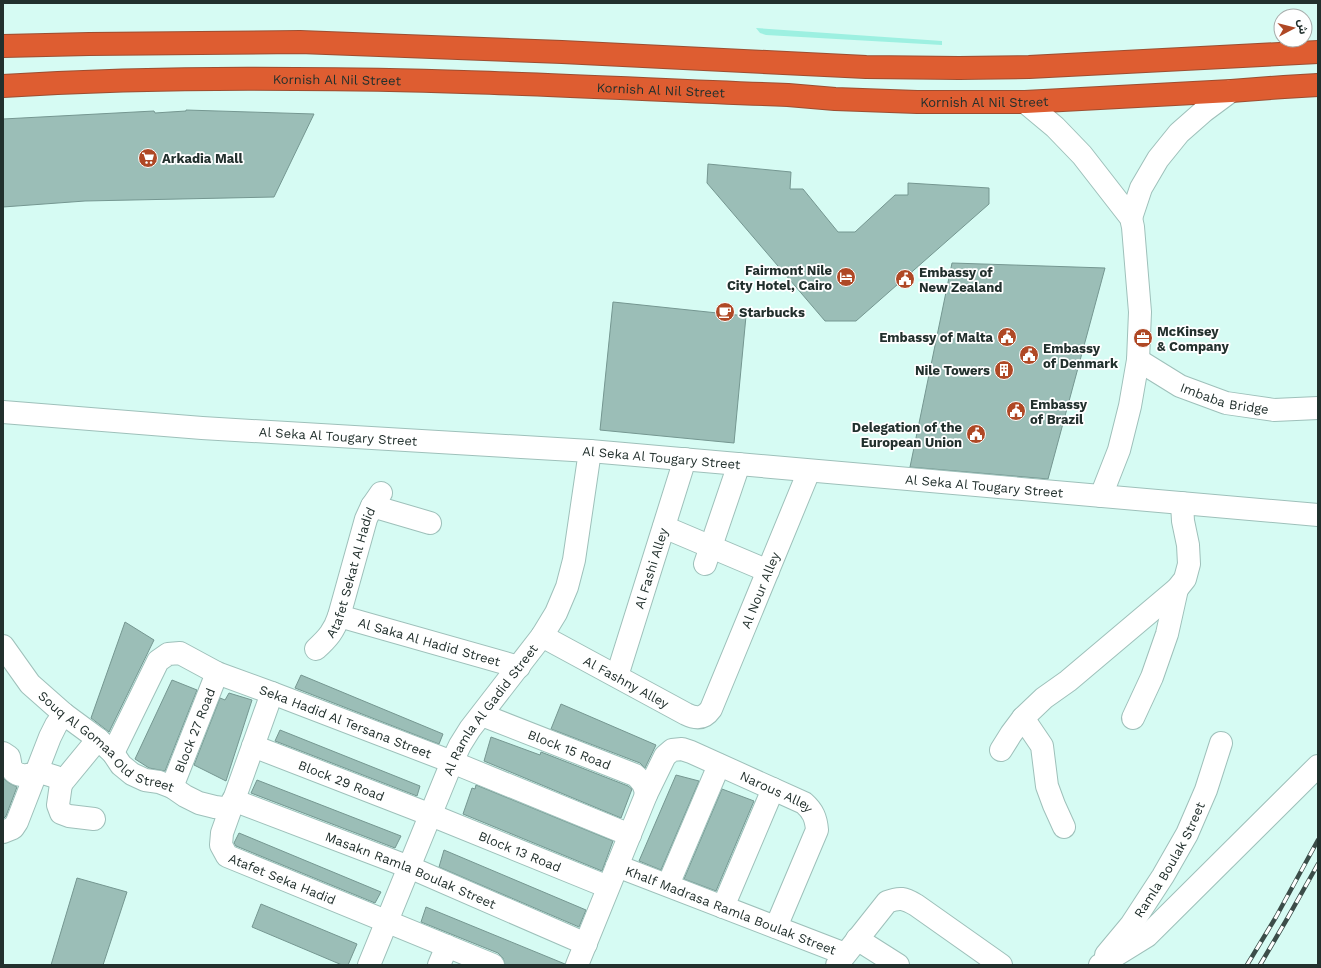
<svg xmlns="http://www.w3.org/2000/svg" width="1321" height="968" font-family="'Work Sans','Noto Sans Arabic',sans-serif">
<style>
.green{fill:#9df0e1}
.building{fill:#9bbeb7;stroke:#759791}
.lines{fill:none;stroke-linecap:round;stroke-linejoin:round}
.minor-casing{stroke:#9ec0ba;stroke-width:24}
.highway-casing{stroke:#9c4d30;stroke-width:24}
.minor{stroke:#fff;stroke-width:22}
.highway{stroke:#de5d31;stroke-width:22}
.rail-casing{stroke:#3c4d49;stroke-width:4.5}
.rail{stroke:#fff;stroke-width:3;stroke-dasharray:9;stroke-linecap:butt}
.labels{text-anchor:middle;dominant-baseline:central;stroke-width:3.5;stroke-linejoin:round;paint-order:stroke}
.street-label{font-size:13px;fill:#22302d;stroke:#fff}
.poi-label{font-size:13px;font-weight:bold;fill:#22302d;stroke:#fff;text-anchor:start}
</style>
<rect width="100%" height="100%" fill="#d6fbf3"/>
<!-- green -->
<path class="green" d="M 756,28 L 942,41 L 942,45 L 766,35 L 760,33 Z"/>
<!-- building -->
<g class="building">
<path d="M 186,110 L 314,114 L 274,197 L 85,201 L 3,207 L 3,119 L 154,111 L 155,113 L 170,112 L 186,111 Z"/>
<path d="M 708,164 L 791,172 L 790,189 L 803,189 L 838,232 L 855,232 L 895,195 L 908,195 L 908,183 L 989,188 L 989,204 L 856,321 L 825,321 L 707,183 Z"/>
<path d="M 952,263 L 1105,268 L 1048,479 L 910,467 Z"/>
<path d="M 613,302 L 746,316 L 734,443 L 600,430 Z"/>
<path d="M 125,622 L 154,640 L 109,732 L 91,718 Z"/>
<path d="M 301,675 L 443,734 L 439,744 L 295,688 Z"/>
<path d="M 172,680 L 197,690 L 165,771 L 149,768 L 135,759 Z"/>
<path d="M 229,693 L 252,700 L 226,781 L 194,765 L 220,698 L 225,700 Z"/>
<path d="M 561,704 L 656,745 L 645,768 L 640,763 L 551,729 Z"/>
<path d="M 280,730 L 420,786 L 417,796 L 275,741 Z"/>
<path d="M 491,737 L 540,755 L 541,752 L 628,786 L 632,789 L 621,818 L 484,761 Z"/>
<path d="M 676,775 L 699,781 L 661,870 L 639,861 Z"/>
<path d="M 3,778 L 9,783 L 17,787 L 6,816 L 3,819 Z"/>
<path d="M 257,780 L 401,836 L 395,848 L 251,793 Z"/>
<path d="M 476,785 L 613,841 L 602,871 L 463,814 L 472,788 L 475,789 Z"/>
<path d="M 722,789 L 754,801 L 716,891 L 684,879 Z"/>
<path d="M 239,833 L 381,892 L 375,903 L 236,846 L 234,843 Z"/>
<path d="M 444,850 L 586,910 L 579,927 L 439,867 Z"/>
<path d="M 77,878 L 127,892 L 103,965 L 51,965 Z"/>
<path d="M 261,904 L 357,944 L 348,965 L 342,965 L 252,927 Z"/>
<path d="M 426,907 L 565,964 L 565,965 L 505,965 L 503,958 L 498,953 L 421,922 Z"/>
</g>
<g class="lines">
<!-- minor casing -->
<g class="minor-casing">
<g id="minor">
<path d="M 1025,102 L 1055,127 L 1082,155 L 1131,218 L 1133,227 L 1140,312 L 1138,360 L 1130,406 L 1119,450 L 1101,496"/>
<path d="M 1131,218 L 1141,188 L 1158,159 L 1179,133 L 1204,111 L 1231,91"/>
<path id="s1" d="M 1138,360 L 1180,386 L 1226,403 L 1274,410 L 1318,408"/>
<path id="s2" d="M 3,412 L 202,428 L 590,451 L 1318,515"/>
<path d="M 372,506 L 430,523"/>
<path d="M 664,527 L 768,571"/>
<path d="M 705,564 L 739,464"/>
<path id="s3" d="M 339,616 L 519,667"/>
<path id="s4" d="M 542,636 L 686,714 C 696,719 704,719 711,709 L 809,471"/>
<path id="s5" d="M 3,646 L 30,684 L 64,714 L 98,739 L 113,753 L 121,765 L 132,774 L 145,780 L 159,782 L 172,787 L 185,796 L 199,803 L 215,807 L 230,809"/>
<path id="s6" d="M 316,649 C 328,638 334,631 339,616 L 366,519 L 372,506 L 381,493"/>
<path id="s7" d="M 617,676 L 685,459"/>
<path id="s8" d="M 272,693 L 222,833 L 221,845 L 227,856 L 493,965"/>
<path id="s9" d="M 482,715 L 635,775 C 642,781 645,785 646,795"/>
<path d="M 1023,718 L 1042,746 L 1047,786 L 1054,805 L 1064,827"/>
<path d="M 1133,718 L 1152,677 L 1167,634 L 1177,589"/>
<path id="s10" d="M 253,746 L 431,815 L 608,887"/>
<path d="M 1001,750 L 1011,734 L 1023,718 L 1044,698 L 1068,681 L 1177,589 L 1185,579 L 1189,564 L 1188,545 L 1183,521 L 1182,503"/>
<path d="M 3,753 L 9,757 C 10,760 10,764 11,767 C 16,779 31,775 40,772 L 56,777 L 61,784 L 58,805 L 61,813 L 69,816 L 94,819"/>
<path id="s11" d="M 113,753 L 158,661 L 168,654 L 180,653 L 217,673 L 272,693 L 452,762 L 630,835"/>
<path d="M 61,784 L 98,739"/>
<path id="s12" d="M 172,787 L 217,673"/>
<path id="s13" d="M 233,800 L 409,867 L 586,944"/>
<path d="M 3,832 L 13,828 L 17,822 L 50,737 L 56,725 L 64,714"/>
<path id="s14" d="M 617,866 L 845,954"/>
<path d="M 668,885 L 719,765"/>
<path d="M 723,907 L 773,789"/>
<path d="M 857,939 L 898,965"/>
<path id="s15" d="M 1106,955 L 1131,925 L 1163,876 L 1187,834 L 1206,790 L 1221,743"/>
<path id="s16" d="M 369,965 L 452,762 L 460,745 L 470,729 L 542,636 L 556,613 L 567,587 L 574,560 L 590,451"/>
<path d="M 439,965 L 447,946"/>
<path id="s17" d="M 577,965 L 646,795 L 665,756 L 672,750 L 682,749 L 691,752 L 804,803 C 813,811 816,818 817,830 L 776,927"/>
<path d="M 837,965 L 887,902 C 900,897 904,898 916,905 L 1001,965"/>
<path d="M 1100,965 L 1147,936 L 1318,766"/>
</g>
</g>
<!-- highway casing -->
<g class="highway-casing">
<g id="highway">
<path d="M 3,46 L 89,44 L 300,42 L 562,52 L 866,67 L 959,68 L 1029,67 L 1318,52"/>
<path id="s18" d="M 3,86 C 100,80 198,78 295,79 C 459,79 624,89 788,95 L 835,99 L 917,102 L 1025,102 L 1231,91 L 1284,87 L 1318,85"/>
</g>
</g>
<!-- minor -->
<use href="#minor" class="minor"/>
<!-- highway -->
<use href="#highway" class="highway"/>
<!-- rail casing -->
<g class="rail-casing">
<g id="rail">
<path d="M 1247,965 L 1276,917 L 1318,840"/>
<path d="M 1260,965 L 1287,919 L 1318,864"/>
</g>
</g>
<!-- rail -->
<use href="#rail" class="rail"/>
</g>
<!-- icons -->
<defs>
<g id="supermarket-disc" transform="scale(1)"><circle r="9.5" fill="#af4825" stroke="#fff"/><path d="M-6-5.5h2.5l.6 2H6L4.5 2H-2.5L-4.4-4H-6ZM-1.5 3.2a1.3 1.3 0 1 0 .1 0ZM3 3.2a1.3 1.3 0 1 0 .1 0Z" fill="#fff"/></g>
<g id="hotel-disc" transform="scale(1)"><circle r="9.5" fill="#af4825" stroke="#fff"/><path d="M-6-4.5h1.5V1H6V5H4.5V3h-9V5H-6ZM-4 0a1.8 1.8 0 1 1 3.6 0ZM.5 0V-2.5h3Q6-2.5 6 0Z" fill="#fff"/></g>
<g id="civic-disc" transform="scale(1)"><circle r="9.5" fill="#af4825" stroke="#fff"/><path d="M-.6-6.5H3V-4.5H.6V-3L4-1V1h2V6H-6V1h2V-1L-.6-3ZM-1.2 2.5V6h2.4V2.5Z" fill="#fff"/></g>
<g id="cafe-disc" transform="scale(1)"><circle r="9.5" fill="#af4825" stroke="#fff"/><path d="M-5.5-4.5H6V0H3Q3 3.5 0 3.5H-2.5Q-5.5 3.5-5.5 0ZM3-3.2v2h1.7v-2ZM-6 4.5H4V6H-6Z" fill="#fff"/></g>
<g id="office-disc" transform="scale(1)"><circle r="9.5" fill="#af4825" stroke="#fff"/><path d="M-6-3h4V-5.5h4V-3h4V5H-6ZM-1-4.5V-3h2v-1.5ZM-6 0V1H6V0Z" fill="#fff"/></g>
<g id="building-disc" transform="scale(1)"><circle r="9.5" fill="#af4825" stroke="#fff"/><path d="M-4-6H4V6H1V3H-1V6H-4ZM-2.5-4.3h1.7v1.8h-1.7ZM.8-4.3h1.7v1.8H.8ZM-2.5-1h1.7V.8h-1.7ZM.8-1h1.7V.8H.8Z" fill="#fff"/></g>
</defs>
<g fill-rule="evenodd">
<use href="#supermarket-disc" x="148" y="158"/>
<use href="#hotel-disc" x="846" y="277"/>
<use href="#civic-disc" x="905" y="279"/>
<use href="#cafe-disc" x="725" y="312"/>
<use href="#civic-disc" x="1007" y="337"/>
<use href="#office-disc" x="1143" y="338"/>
<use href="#civic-disc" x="1029" y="355"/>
<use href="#building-disc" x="1004" y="370"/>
<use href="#civic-disc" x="1016" y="411"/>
<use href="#civic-disc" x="976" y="434"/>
</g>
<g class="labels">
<!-- street labels -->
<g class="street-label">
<text stroke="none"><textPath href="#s18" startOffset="334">Kornish Al Nil Street</textPath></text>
<text stroke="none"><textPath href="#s18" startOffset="658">Kornish Al Nil Street</textPath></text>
<text stroke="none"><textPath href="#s18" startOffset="982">Kornish Al Nil Street</textPath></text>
<text stroke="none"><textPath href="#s1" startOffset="96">Imbaba Bridge</textPath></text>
<text stroke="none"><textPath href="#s2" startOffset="336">Al Seka Al Tougary Street</textPath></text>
<text stroke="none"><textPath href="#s2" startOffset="660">Al Seka Al Tougary Street</textPath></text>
<text stroke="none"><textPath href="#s2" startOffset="984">Al Seka Al Tougary Street</textPath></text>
<text stroke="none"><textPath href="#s7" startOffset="113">Al Fashi Alley</textPath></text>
<text stroke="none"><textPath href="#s6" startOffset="86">Atafet Sekat Al Hadid</textPath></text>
<text stroke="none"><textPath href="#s4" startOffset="321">Al Nour Alley</textPath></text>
<text stroke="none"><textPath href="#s3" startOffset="94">Al Saka Al Hadid Street</textPath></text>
<text stroke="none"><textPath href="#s4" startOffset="96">Al Fashny Alley</textPath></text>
<text stroke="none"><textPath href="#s16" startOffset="284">Al Ramla Al Gadid Street</textPath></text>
<text stroke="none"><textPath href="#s11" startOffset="306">Seka Hadid Al Tersana Street</textPath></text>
<text stroke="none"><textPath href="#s12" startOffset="61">Block 27 Road</textPath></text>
<text stroke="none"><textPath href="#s5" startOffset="144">Souq Al Gomaa Old Street</textPath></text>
<text stroke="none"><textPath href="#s9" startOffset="94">Block 15 Road</textPath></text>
<text stroke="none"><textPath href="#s10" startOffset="95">Block 29 Road</textPath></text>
<text stroke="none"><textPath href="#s17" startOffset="350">Narous Alley</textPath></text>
<text stroke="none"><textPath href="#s10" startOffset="287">Block 13 Road</textPath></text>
<text stroke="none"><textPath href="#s15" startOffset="115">Ramla Boulak Street</textPath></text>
<text stroke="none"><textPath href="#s13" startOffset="191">Masakn Ramla Boulak Street</textPath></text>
<text stroke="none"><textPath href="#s8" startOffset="233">Atafet Seka Hadid</textPath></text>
<text stroke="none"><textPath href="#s14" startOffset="122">Khalf Madrasa Ramla Boulak Street</textPath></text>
</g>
<!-- poi labels -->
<g class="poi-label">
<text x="162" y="158">Arkadia Mall</text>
<text x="832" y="270" text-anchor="end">Fairmont Nile<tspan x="832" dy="15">City Hotel, Cairo</tspan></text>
<text x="919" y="272">Embassy of<tspan x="919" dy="15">New Zealand</tspan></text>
<text x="739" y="312">Starbucks</text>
<text x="1157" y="331">McKinsey<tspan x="1157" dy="15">&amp; Company</tspan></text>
<text x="993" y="337" text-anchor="end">Embassy of Malta</text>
<text x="1043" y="348">Embassy<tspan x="1043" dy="15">of Denmark</tspan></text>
<text x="990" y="370" text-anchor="end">Nile Towers</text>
<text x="1030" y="404">Embassy<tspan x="1030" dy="15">of Brazil</tspan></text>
<text x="962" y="427" text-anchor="end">Delegation of the<tspan x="962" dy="15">European Union</tspan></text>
</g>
</g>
<!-- border -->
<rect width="1321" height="968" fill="none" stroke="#22302d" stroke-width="8"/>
<!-- north arrow -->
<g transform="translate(1293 28) rotate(83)"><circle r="19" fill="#ffffff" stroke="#a7acab"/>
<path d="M0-3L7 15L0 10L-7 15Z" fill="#af4825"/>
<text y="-6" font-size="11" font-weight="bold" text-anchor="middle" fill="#22302d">ش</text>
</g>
</svg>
